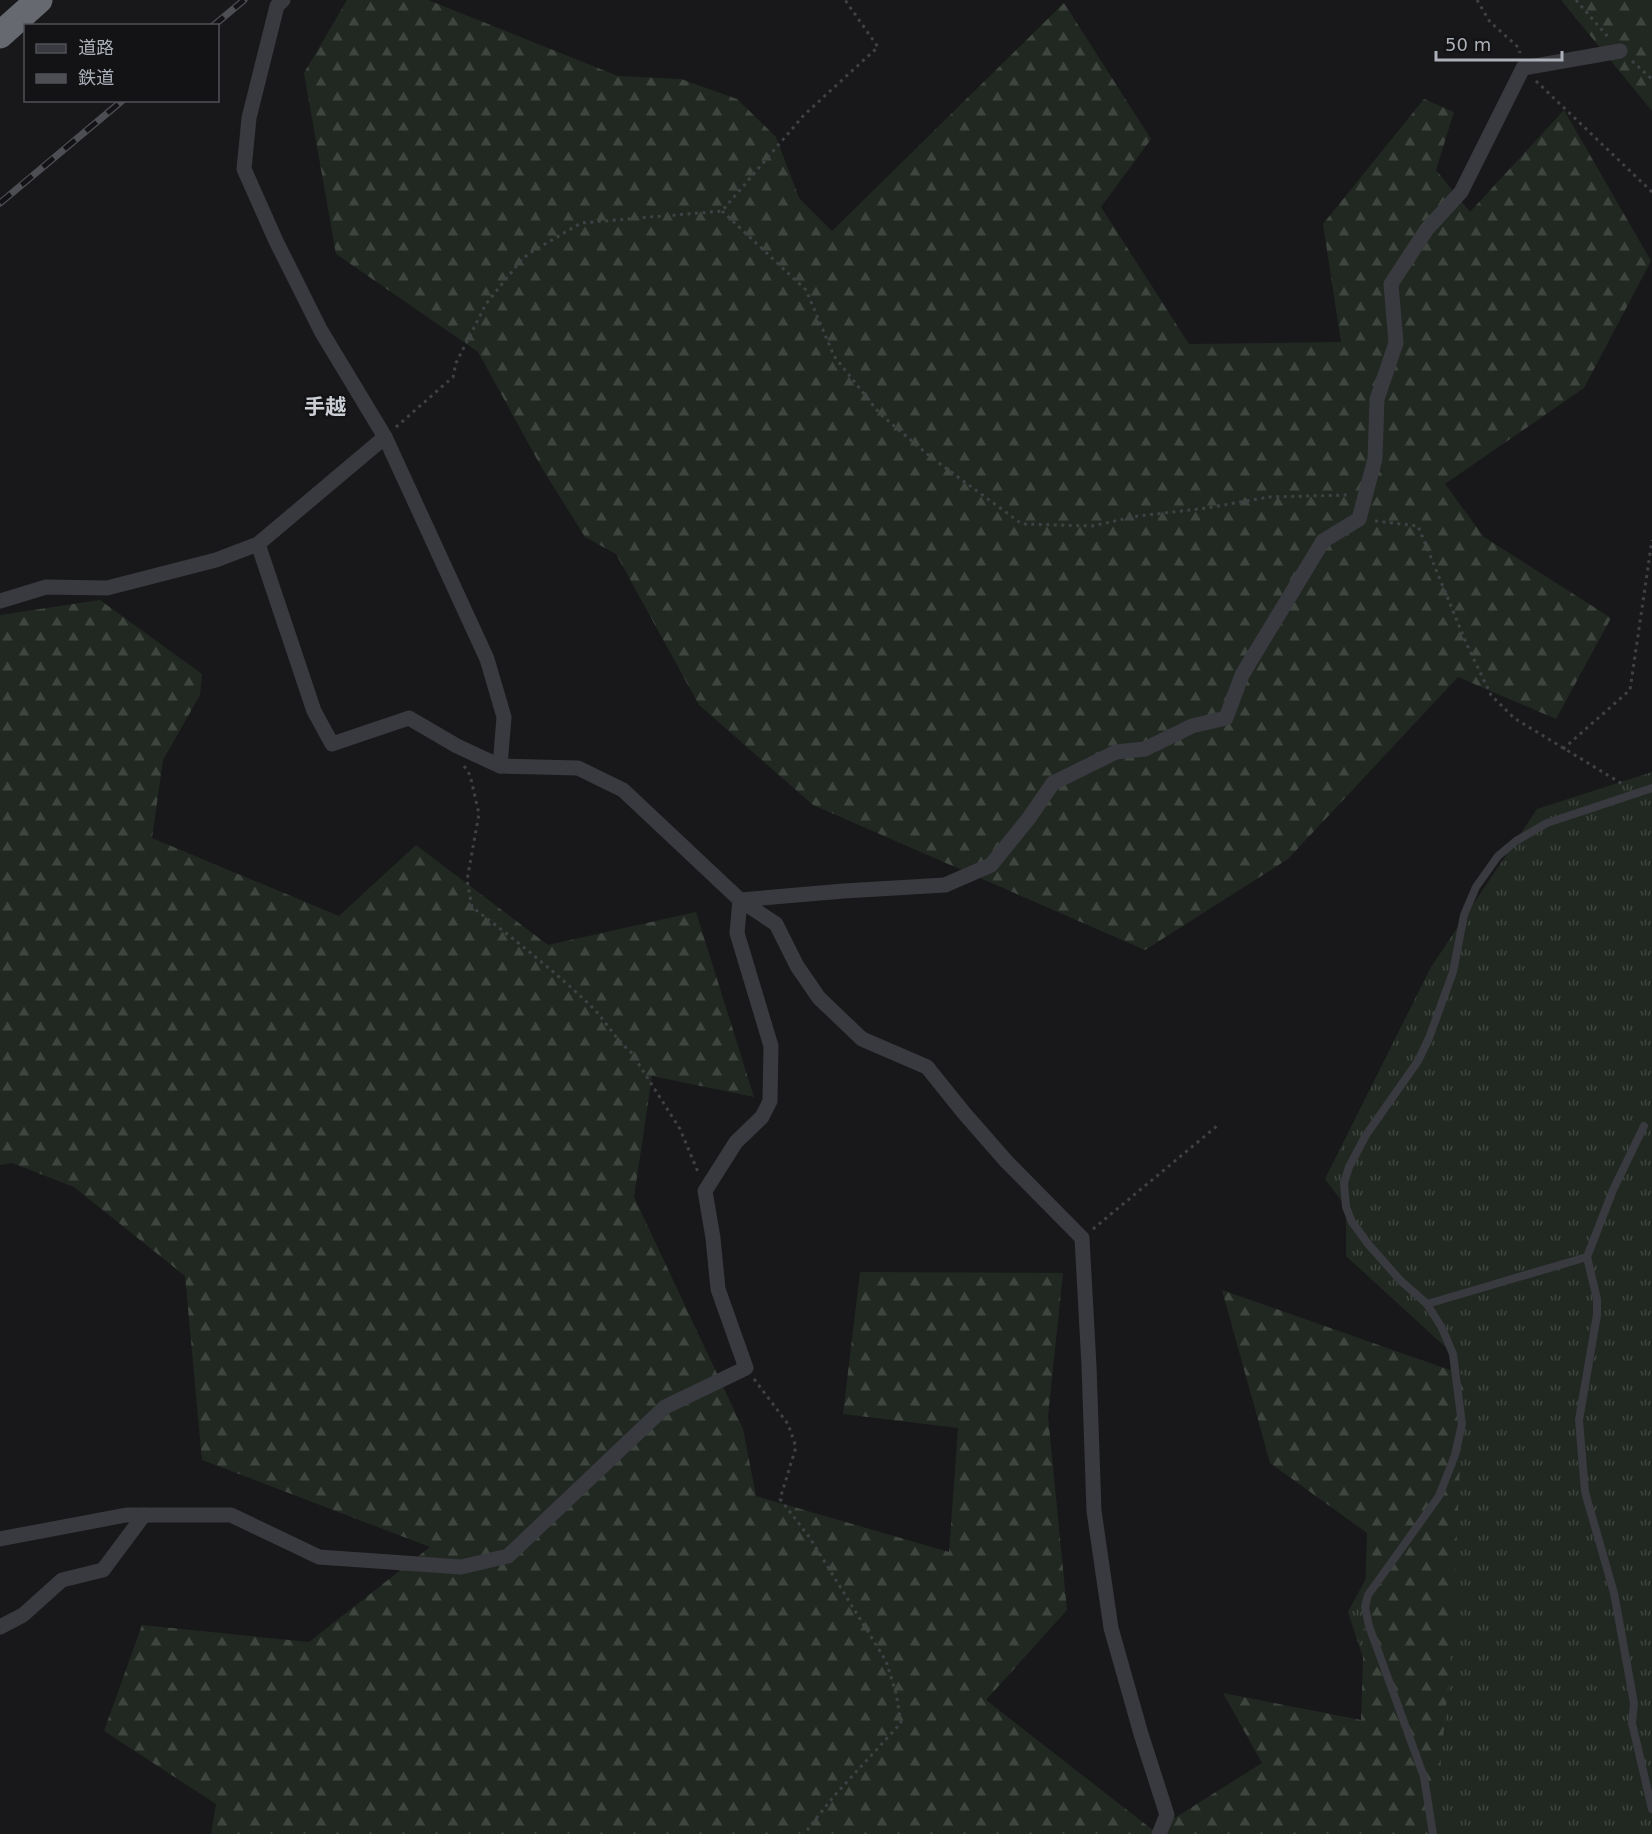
<svg xmlns="http://www.w3.org/2000/svg" width="1652" height="1834" font-family="'DejaVu Sans','Noto Sans JP',sans-serif">
<style>
.grass{fill:url(#grass-tufts)}
.forest{fill:url(#forest-firs)}
.lines{fill:none;stroke-linecap:round;stroke-linejoin:round}
.path{stroke:#3f4145;stroke-width:3;stroke-dasharray:3 4.5;stroke-linecap:butt}
.lane{stroke:#393a3f;stroke-width:8}
.street{stroke:#393a3f;stroke-width:15}
.highway{stroke:#66696f;stroke-width:27}
.rail-casing{stroke:#4c4e53;stroke-width:7}
.rail{stroke:#131315;stroke-width:4.5;stroke-dasharray:14;stroke-linecap:butt}
.labels{text-anchor:middle;dominant-baseline:central;stroke-width:5;stroke-linejoin:round;paint-order:stroke}
.quarter-label{font-size:21px;font-weight:bold;fill:#cccfd5;stroke:#131315}
</style>
<defs>
<pattern id="grass-tufts" width="24" height="20" patternUnits="userSpaceOnUse" patternTransform="scale(1.5)"><rect width="24" height="20" fill="#202821"/><path d="M3 7l-1-3M5 7V3M7 7l1-3M15 17l-1-3M17 17v-4M19 17l1-3" fill="none" stroke="#3e453f"/></pattern>
<pattern id="forest-firs" width="22" height="20" patternUnits="userSpaceOnUse" patternTransform="scale(1.5)"><rect width="22" height="20" fill="#202821"/><path d="M5 1l3.5 6h-7zM16 11l3.5 6h-7z" fill="#3e453f"/></pattern>
</defs>
<rect width="100%" height="100%" fill="#18181a"/>
<!-- grass -->
<path class="grass" d="M 1652,772 L 1652,1834 L 1385,1834 L 1392,1746 L 1348,1612 L 1436,1448 L 1453,1354 L 1346,1256 L 1346,1207 L 1325,1179 L 1431,967 L 1537,809 Z"/>
<!-- forest -->
<g class="forest">
<path d="M 347,0 L 428,0 L 618,76 L 681,79 L 737,99 L 776,137 L 799,198 L 832,231 L 1064,3 L 1151,139 L 1101,207 L 1189,344 L 1341,342 L 1323,224 L 1424,99 L 1454,112 L 1436,170 L 1470,212 L 1564,110 L 1651,261 L 1584,388 L 1445,484 L 1484,537 L 1611,618 L 1556,719 L 1458,677 L 1288,859 L 1145,950 L 813,805 L 699,705 L 616,554 L 585,537 L 543,470 L 478,352 L 336,254 L 304,73 Z"/>
<path d="M 1561,0 L 1652,0 L 1652,111 Z"/>
<path d="M 100,600 L 202,674 L 200,695 L 163,760 L 152,838 L 339,916 L 416,845 L 548,945 L 696,912 L 754,1097 L 652,1076 L 634,1197 L 743,1429 L 756,1496 L 949,1552 L 958,1428 L 843,1414 L 860,1272 L 1063,1273 L 1048,1416 L 1067,1610 L 986,1700 L 1154,1831 L 1262,1763 L 1223,1693 L 1361,1720 L 1367,1533 L 1270,1463 L 1222,1290 L 1464,1375 L 1452,1644 L 1434,1834 L 211,1834 L 216,1804 L 104,1731 L 142,1625 L 309,1642 L 430,1547 L 202,1460 L 185,1276 L 74,1187 L 12,1163 L 0,1165 L 0,615 Z"/>
</g>
<g class="lines">
<!-- path -->
<g class="path">
<path d="M 1477,0 L 1490,22 L 1519,48 L 1520,53"/>
<path d="M 1576,0 L 1608,37"/>
<path d="M 1632,61 L 1652,79"/>
<path d="M 1536,81 L 1652,192"/>
<path d="M 722,211 L 806,290 L 834,356 L 880,414 L 932,458 L 1022,524 L 1092,526 L 1138,516 L 1207,508 L 1269,497 L 1348,495 L 1349,497"/>
<path d="M 396,427 L 453,377 L 456,363 L 486,304 L 522,259 L 533,251 L 581,223 L 722,211 L 804,115 L 878,47 L 845,0"/>
<path d="M 1375,521 L 1418,526 L 1467,645 L 1491,695 L 1514,718 L 1624,785"/>
<path d="M 1563,749 L 1630,690 L 1652,540"/>
<path d="M 464,766 L 470,775 L 479,814 L 467,880 L 472,907 C 514,939 556,972 594,1009 C 607,1023 616,1040 631,1052 L 680,1129 L 698,1172"/>
<path d="M 1093,1229 L 1217,1126"/>
<path d="M 754,1379 L 788,1424 L 796,1447 L 780,1499 L 810,1538 L 886,1661 L 896,1693 L 901,1723 L 834,1796 L 804,1834"/>
</g>
<!-- lane -->
<g class="lane">
<path d="M 1644,1126 L 1613,1190 L 1587,1257 L 1597,1299 L 1597,1315 L 1579,1420 L 1585,1492 L 1614,1593 L 1634,1703 L 1632,1723 L 1652,1809"/>
<path d="M 1427,1304 L 1587,1257"/>
<path d="M 1433,1834 L 1424,1777 L 1369,1626 L 1365,1607 L 1368,1595 L 1439,1496 L 1455,1455 L 1462,1424 L 1453,1354 L 1442,1328 L 1427,1304 L 1400,1280 L 1369,1245 L 1352,1222 L 1346,1207 L 1344,1183 L 1349,1167 L 1366,1135 L 1418,1061 L 1429,1038 L 1453,972 L 1464,915 L 1476,887 L 1498,856 L 1516,841 L 1547,823 L 1652,788"/>
</g>
<!-- street -->
<g class="street">
<path d="M 283,0 L 277,6 L 249,118 L 244,169 L 276,241 L 321,331 L 385,437 L 487,659 L 504,717 L 500,766"/>
<path d="M 258,544 L 314,711 L 332,744 L 409,718 L 457,746 L 500,766 L 578,768 L 623,790 L 740,900 L 776,924 L 797,966 L 819,998 L 862,1039 L 927,1067 L 964,1113 L 1006,1161 L 1082,1238 L 1089,1366 L 1094,1511 L 1111,1628 L 1141,1734 L 1167,1815 L 1159,1834"/>
<path d="M 0,601 L 46,587 L 107,588 L 216,560 L 258,544 L 385,437"/>
<path d="M 740,900 L 844,891 L 945,885 L 991,865 L 1029,818 L 1053,783 L 1116,752 L 1145,749 L 1192,726 L 1226,718 L 1242,675 L 1323,541 L 1359,519 L 1375,459 L 1377,399 L 1396,343 L 1391,284 L 1427,229 L 1461,192 L 1523,68 L 1620,51"/>
<path d="M 0,1539 L 126,1515 L 231,1515 L 319,1557 L 461,1567 L 508,1556 L 665,1407 L 746,1368 L 718,1289 L 713,1238 L 705,1191 L 736,1142 L 762,1117 L 770,1101 L 771,1046 L 737,933 L 740,900"/>
<path d="M 0,1627 L 23,1615 L 62,1580 L 103,1570 L 144,1515"/>
</g>
<!-- highway -->
<path class="highway" d="M 0,35 L 39,0"/>
<!-- rail casing -->
<g class="rail-casing">
<g id="rail">
<path d="M 213,26 L 244,0"/>
<path d="M 0,203 L 123,100"/>
</g>
</g>
<!-- rail -->
<use href="#rail" class="rail"/>
</g>
<g class="labels">
<!-- quarter labels -->
<g class="quarter-label">
<text x="325" y="407">手越</text>
</g>
</g>
<!-- legend -->
<rect x="24" y="24" width="195" height="78" fill="#131315" stroke="#505257" stroke-width="1.5"/>
<rect x="36" y="44" width="30" height="9" fill="#393a3f" stroke="#505257" stroke-width="1.5"/>
<text x="78" y="54" font-size="18" fill="#abb0b9">道路</text>
<rect x="36" y="74" width="30" height="9" fill="#4c4e53" stroke="#505257" stroke-width="1.5"/>
<text x="78" y="84" font-size="18" fill="#abb0b9">鉄道</text>
<!-- scale -->
<path d="M1436 51v9h126v-9" fill="none" stroke="#abb0b9" stroke-width="3"/>
<text x="1445" y="51" font-size="18" fill="#abb0b9" stroke="#131315" stroke-width="4.5" paint-order="stroke">50 m</text>
</svg>
